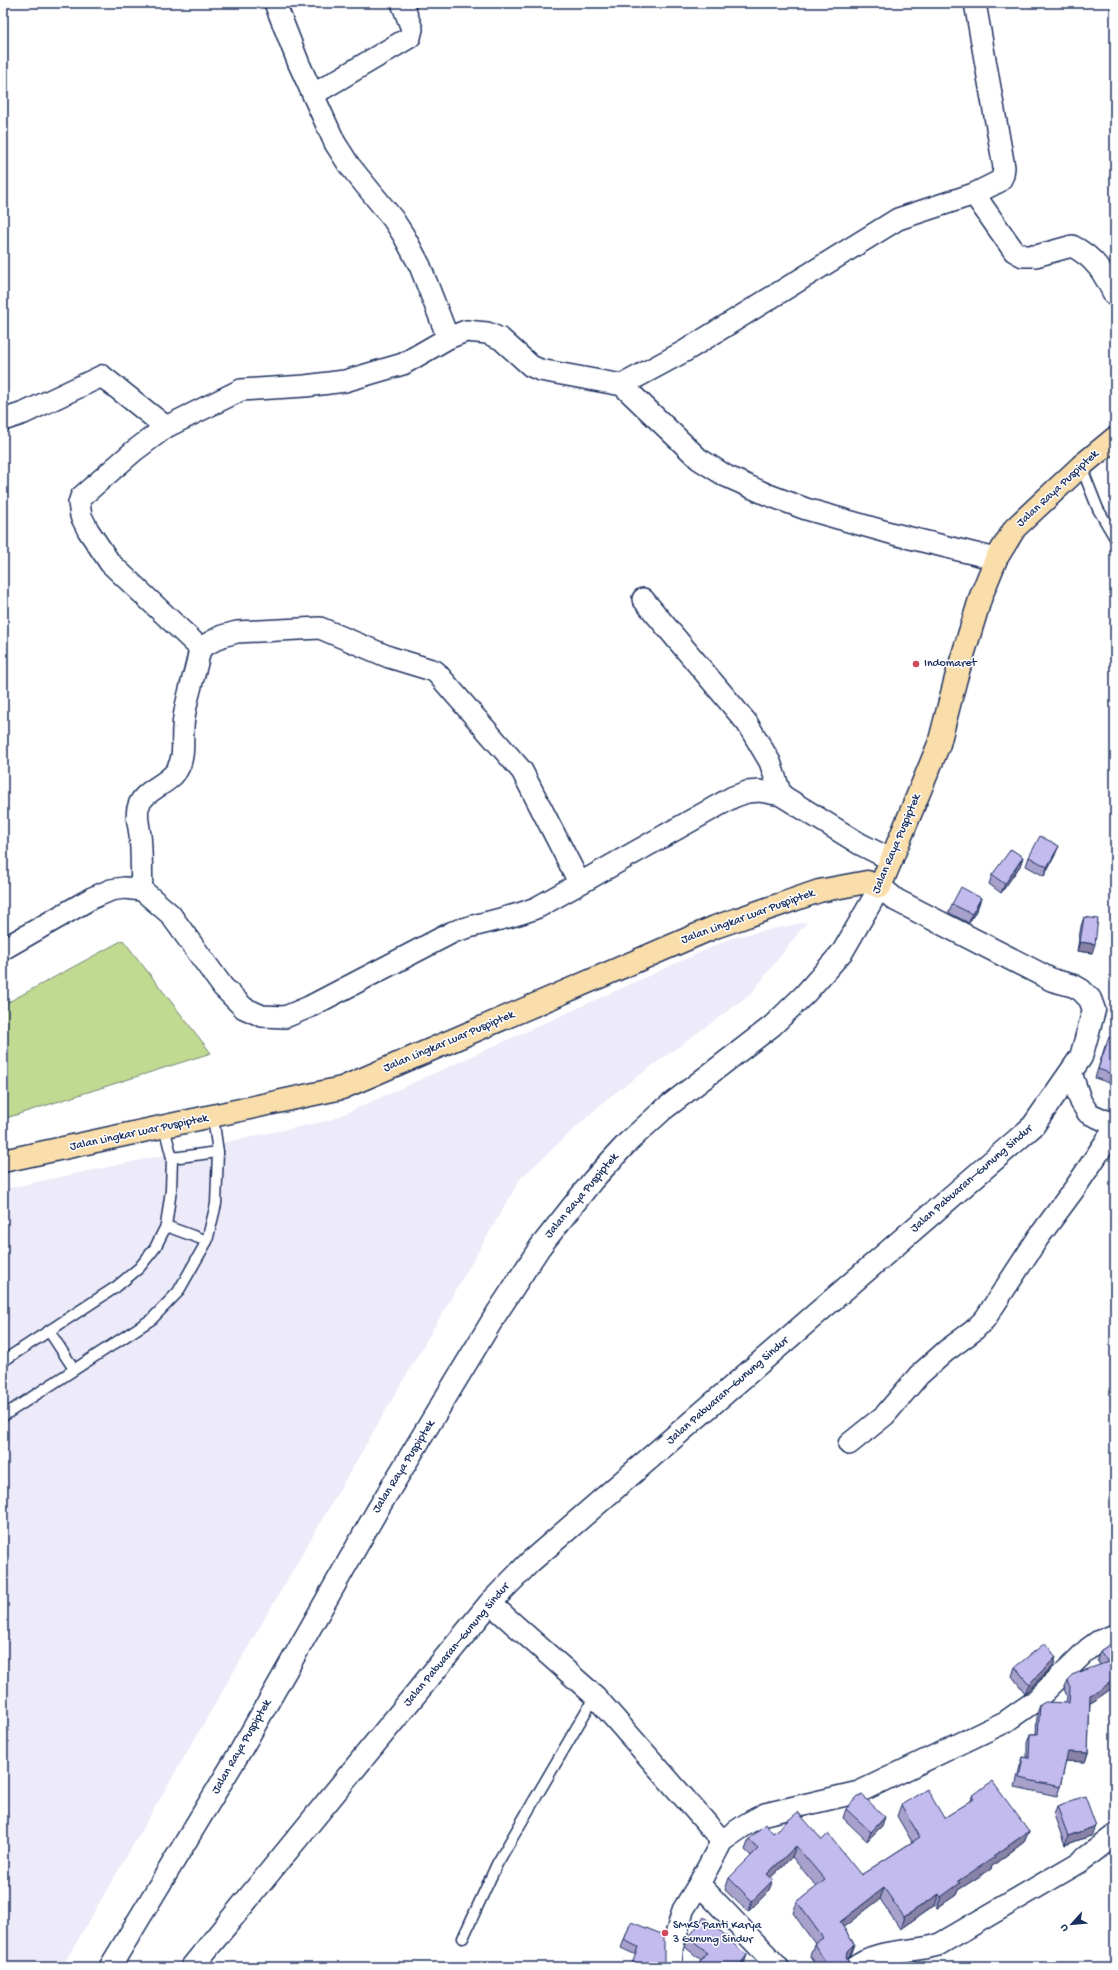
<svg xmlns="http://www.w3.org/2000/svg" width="1118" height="1970" font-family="'Gochi Hand',sans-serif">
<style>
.built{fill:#edebfa}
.grass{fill:#c1da91;stroke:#6e8478}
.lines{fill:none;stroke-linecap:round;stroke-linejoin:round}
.service-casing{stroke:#1b2f5e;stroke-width:13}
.minor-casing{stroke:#1b2f5e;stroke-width:24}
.tertiary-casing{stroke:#1b2f5e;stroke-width:25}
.primary-casing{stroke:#1b2f5e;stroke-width:25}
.service{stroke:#fff;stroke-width:10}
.minor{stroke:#fff;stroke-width:21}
.tertiary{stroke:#fff;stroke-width:22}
.primary{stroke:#f9deab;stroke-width:22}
.wall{fill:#a8a1cc;stroke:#1b2f5e}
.shaded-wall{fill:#8883a6;stroke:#1b2f5e}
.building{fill:#c3bbed;stroke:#1b2f5e}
.poi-dot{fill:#d1495b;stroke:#fff;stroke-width:1.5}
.labels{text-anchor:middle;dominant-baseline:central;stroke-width:3;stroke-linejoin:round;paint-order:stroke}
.street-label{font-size:12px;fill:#1b2f5e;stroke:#fff}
.poi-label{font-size:12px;fill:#1b2f5e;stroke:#fff;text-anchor:start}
</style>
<rect width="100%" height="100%" fill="#fff"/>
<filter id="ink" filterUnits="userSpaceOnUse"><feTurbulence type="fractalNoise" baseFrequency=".025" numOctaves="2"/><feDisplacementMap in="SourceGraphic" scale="8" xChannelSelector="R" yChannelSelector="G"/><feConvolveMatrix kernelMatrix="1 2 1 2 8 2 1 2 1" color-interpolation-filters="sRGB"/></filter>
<g filter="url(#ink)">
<!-- built -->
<path class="built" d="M 807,922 L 751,994 L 608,1098 L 521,1178 L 62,1967 L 3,1967 L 3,1189 L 331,1120 L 734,937 Z"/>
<!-- grass -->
<path class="grass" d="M 123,940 L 211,1053 L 3,1119 L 3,1005 Z"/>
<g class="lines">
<!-- service casing -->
<g class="service-casing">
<g id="service">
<path d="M 1081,466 L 1098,509 L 1115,538"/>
<path d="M 172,1158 L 218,1152"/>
<path d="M 166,1226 L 207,1241"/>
<path d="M 49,1331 L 74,1369"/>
<path d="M 3,1361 L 116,1287 L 139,1268 L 155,1248 L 166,1226 L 171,1190 L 172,1158 L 164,1127"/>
<path d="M 3,1416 L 152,1319 L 178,1292 L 207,1241 L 216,1204 L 218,1152 L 213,1117"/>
<path d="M 463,1938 L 497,1864 L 595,1696"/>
</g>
</g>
<!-- minor casing -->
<g class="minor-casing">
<g id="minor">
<path d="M 275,3 L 299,64 L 335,143 L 349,165 L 393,219 L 404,236 L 420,266 L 448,338"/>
<path d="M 314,94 L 410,37 L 412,29 L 402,3"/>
<path d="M 974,194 L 1014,251 L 1023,256 L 1036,256 L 1072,246 C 1096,258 1104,274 1115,296"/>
<path d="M 622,385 L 685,351 L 898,219 L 974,194 L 1000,181 L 1003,175 L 1004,167 L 975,3"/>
<path d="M 3,420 L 24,413 L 102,376 L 166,427"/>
<path d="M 643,599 L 747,723 L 770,762 L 781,795"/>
<path d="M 200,648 L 222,636 L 237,632 L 320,628 L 389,657 L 435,671 L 522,771 L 579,882"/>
<path d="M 142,890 C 141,872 142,853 140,835 C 139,825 135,814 139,805 C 145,789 168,785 177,770 C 185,757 182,743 183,728 C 184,701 196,675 200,648 L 110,563 L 88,530 L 81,516 L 79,503 L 81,497 L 134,451 L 166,427 L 241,390 L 305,386 L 345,381 L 403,364 L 448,338 L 466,331 L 487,333 L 501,339 L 531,366 L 540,370 L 622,385 L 699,459 L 726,476 L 766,494 L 806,509 L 894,534 L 996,559"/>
<path d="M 3,949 L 92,898 L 111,890 L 124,888 L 142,890 L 170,914 L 223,987 L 244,1008 L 262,1016 L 285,1017 L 309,1007 L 453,932 C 481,922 511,919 538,907 L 733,797 L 747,792 L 760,791 L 781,795 L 860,844 L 892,860"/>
<path d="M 1071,1073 L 1081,1102 L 1088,1113 L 1115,1125"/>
<path d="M 849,1444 L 885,1415 L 919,1375 L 946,1351 L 973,1331 L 985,1319 L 1038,1238 L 1075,1188 L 1115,1128"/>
<path d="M 490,1603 L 595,1696 L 722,1841"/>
<path d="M 699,1884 L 778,1967"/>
<path d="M 110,1967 L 241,1750 L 378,1509 L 495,1316 L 540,1247 L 593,1180 L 628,1142 L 663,1110 L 772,1026 L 805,994 L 843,951 L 880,887"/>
<path d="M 672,1967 L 672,1949 L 683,1910 L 699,1884 L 722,1841 L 748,1823 L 765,1814 L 859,1792 L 1005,1722 L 1035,1701 L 1088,1649 L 1099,1641 L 1115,1635"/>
<path d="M 854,1967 C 876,1949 911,1953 938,1945 L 1080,1862 L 1115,1835"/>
</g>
</g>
<!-- tertiary casing -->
<g class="tertiary-casing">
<path id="tertiary" d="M 192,1967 L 490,1603 L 530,1562 L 1033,1126 L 1081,1057 L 1094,1010 L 1090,999 L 1081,990 L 1074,986 L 1052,980 L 896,900 L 880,887"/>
</g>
<!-- primary casing -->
<g class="primary-casing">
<path id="primary" d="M 3,1161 L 342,1088 L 715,927 L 819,891 L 867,882 L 880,887 L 939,744 L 956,678 L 981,596 L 996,559 L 1015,528 L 1081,466 L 1115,438"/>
</g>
<!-- service -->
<use href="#service" class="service"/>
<!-- minor -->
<use href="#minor" class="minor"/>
<!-- tertiary -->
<use href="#tertiary" class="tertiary"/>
<!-- primary -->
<use href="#primary" class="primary"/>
</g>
<!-- wall -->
<g class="wall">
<path d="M 1055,855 L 1044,876 L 1026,866 L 1029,857 Z"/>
<path d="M 1023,857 L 1020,866 L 1001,893 L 989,884 L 992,875 Z"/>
<path d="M 981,898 L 978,907 L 969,923 L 949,913 L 952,904 Z"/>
<path d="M 1084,917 L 1092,953 L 1077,951 L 1081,926 Z"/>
<path d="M 1115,1040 L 1115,1085 L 1095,1078 L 1105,1046 Z"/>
<path d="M 1115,1641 L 1115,1686 L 1094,1701 L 1090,1703 L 1088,1753 L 1085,1762 L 1066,1761 L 1060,1787 L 1057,1796 L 1015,1787 L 1020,1766 L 1023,1757 L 1027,1758 L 1027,1743 L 1030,1734 L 1036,1734 L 1037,1714 L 1040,1705 L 1066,1703 L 1067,1696 L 1064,1689 L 1068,1680 L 1100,1665 L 1097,1660 L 1100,1651 Z"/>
<path d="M 1056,1657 L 1053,1666 L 1025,1693 L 1012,1676 L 1015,1667 Z"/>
<path d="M 972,1796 L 1029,1831 L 1024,1842 L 992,1866 L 991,1869 L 958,1890 L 956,1895 L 937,1908 L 935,1905 L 900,1929 L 880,1899 L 843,1927 L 854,1944 L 850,1955 L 847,1958 L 848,1962 L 852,1966 L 855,1967 L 818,1967 L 810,1956 L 814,1944 L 815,1944 L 793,1913 L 797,1902 L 817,1887 L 792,1857 L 770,1878 L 773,1880 L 768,1892 L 748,1912 L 725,1890 L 729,1878 L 751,1856 L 745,1850 L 749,1839 L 773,1833 L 822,1840 L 861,1875 L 912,1842 L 897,1816 L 901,1805 L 944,1818 L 971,1801 Z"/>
<path d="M 1057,1806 L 1093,1835 L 1065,1845 L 1054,1815 Z"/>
<path d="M 846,1809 L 882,1826 L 867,1841 L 843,1818 Z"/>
<path d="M 631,1922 L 662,1967 L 621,1948 Z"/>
<path d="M 689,1937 L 731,1940 L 730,1942 L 744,1964 L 742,1967 L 695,1967 L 701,1960 L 685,1947 Z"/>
</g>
<!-- shaded-wall -->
<g class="shaded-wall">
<path d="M 1059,846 L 1055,855 L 1044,876 L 1047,867 Z"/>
<path d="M 1023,857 L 1020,866 L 1001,893 L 1005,884 Z"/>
<path d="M 981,898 L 978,907 L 969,923 L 972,914 Z"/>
<path d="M 1080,942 L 1095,944 L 1092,953 L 1077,951 Z"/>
<path d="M 1056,1657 L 1053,1666 L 1025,1693 L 1029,1684 Z"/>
<path d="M 1115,1679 L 1115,1686 L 1094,1701 L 1087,1704 L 1090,1695 Z"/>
<path d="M 1068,1752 L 1088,1753 L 1085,1762 L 1065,1761 Z"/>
<path d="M 885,1817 L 882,1826 L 867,1841 L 871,1832 Z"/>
<path d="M 1096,1826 L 1093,1835 L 1065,1845 L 1068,1836 Z"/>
<path d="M 1029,1831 L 1024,1842 L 992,1866 L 991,1869 L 958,1890 L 956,1895 L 937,1908 L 941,1897 L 958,1881 L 994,1856 Z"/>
<path d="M 796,1846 L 792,1857 L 762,1886 L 767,1874 Z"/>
<path d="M 773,1880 L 768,1892 L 748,1912 L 752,1901 Z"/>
<path d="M 884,1888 L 880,1899 L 836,1933 L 840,1922 Z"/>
<path d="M 939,1894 L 935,1905 L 900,1929 L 904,1917 Z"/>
<path d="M 854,1944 L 850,1955 L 843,1962 L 847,1951 Z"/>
<path d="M 747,1955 L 744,1964 L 742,1967 L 738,1967 Z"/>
</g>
<!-- building -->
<g class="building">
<path d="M 1040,836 L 1059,846 L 1047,867 L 1029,857 Z"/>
<path d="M 1011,849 L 1023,857 L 1005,884 L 992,875 Z"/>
<path d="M 961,887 L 981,898 L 972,914 L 952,904 Z"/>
<path d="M 1084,917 L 1098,919 L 1095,944 L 1080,942 Z"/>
<path d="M 1109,1037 L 1115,1040 L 1115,1075 L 1098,1069 Z"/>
<path d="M 1115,1641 L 1115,1679 L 1097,1692 L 1090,1695 L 1088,1753 L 1068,1752 L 1060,1787 L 1019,1778 L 1023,1757 L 1029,1758 L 1030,1734 L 1038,1734 L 1040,1705 L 1045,1702 L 1069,1703 L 1070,1687 L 1068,1680 L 1074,1674 L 1108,1662 L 1100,1651 Z"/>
<path d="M 1045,1643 L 1056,1657 L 1029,1684 L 1015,1667 Z"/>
<path d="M 992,1781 L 1029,1831 L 994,1856 L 995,1857 L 958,1881 L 960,1883 L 941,1897 L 939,1894 L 904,1917 L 884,1888 L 840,1922 L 854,1944 L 847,1951 L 846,1957 L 848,1962 L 852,1966 L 855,1967 L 829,1967 L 814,1944 L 823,1938 L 797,1902 L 825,1880 L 796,1846 L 767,1874 L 773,1880 L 752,1901 L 729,1878 L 758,1849 L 749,1839 L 765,1824 L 773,1833 L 798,1812 L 822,1840 L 828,1834 L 861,1875 L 920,1837 L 901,1805 L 927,1789 L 944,1818 L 974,1799 L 972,1796 Z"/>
<path d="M 862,1795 L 885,1817 L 871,1832 L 846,1809 L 858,1796 Z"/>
<path d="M 1085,1796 L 1096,1826 L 1068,1836 L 1057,1806 Z"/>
<path d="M 704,1917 L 731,1940 L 730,1941 L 747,1955 L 738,1967 L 695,1967 L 707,1953 L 688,1938 L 689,1937 Z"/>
<path d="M 631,1922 L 664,1935 L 664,1963 L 662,1967 L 631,1967 L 638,1947 L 624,1940 Z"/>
<path d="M 866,1965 L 867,1967 L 860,1967 Z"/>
</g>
</g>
<!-- markers -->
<g class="poi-dot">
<circle cx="916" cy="664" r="4"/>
<circle cx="665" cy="1933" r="4"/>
</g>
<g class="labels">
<!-- street labels -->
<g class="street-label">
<text transform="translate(1058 489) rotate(-43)">Jalan Raya Puspiptek</text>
<text transform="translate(897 844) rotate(-67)">Jalan Raya Puspiptek</text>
<text transform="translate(748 917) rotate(-20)">Jalan Lingkar Luar Puspiptek</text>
<text transform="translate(449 1042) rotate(-23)">Jalan Lingkar Luar Puspiptek</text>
<text transform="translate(139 1133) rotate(-12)">Jalan Lingkar Luar Puspiptek</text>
<text transform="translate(972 1179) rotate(-41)">Jalan Pabuaran–Gunung Sindur</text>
<text transform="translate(582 1196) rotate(-50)">Jalan Raya Puspiptek</text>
<text transform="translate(728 1391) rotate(-41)">Jalan Pabuaran–Gunung Sindur</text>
<text transform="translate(404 1467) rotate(-58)">Jalan Raya Puspiptek</text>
<text transform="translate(457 1645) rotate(-50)">Jalan Pabuaran–Gunung Sindur</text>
<text transform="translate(242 1747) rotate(-60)">Jalan Raya Puspiptek</text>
</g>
<!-- poi labels -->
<g class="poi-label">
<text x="924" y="664">Indomaret</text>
<text x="673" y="1926">SMKS Panti Karya<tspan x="673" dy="14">3 Gunung Sindur</tspan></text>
</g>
</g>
<!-- margin -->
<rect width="1118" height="1970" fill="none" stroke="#fff" stroke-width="16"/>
<rect x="8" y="8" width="1102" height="1954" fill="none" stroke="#1b2f5e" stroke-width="1.5" filter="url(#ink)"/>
<!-- north arrow -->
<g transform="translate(1072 1924) rotate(243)" stroke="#ffffff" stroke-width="3" paint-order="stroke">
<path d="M0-3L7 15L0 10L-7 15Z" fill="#1b2f5e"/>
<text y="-6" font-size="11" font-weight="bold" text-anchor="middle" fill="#1b2f5e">U</text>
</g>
</svg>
